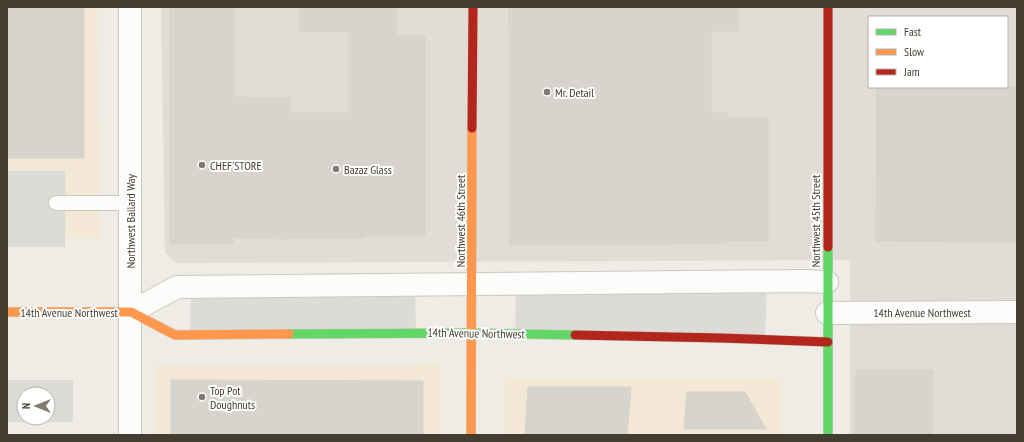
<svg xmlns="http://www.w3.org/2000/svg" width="1024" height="442" font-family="'PT Sans Narrow',sans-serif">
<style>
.commercial{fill:#f3e8d6}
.industrial{fill:#e1ddd6;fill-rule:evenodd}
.parking{fill:#dddbd6;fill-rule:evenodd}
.building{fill:#d7d4ce;stroke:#d6d3cb}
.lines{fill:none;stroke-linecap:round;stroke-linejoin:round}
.lane-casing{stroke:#cac8c1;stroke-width:16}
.street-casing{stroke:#cac8c1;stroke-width:24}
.fast-casing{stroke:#cfcabd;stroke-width:10}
.slow-casing{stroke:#cfcabd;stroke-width:10}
.jam-casing{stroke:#cfcabd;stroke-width:10}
.lane{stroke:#fcfcfb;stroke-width:14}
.street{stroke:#fcfcfb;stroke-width:22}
.fast{stroke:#63d668;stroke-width:9}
.slow{stroke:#ff974d;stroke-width:9}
.jam{stroke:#b3261e;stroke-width:9}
.poi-dot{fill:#807a71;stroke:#fff;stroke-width:1.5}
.labels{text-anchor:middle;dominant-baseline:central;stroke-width:4;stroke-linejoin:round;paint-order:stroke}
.poi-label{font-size:12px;fill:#443d32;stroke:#fff;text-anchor:start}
.street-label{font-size:12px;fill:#443d32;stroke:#fff}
</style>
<rect width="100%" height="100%" fill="#eeece5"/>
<!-- commercial -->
<g class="commercial">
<path d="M 7,7 L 97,7 L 101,238 L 7,239 Z"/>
<path d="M 440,365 L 440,435 L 155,435 L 155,366 Z"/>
<rect x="505" y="378" width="277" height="57"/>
</g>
<!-- industrial -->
<path class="industrial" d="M 161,7 L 1017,7 L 1017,435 L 850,435 L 850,260 L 176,263 L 165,253 ZM 869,17 L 1007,17 L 1007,87 L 869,87 Z"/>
<!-- parking -->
<g class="parking">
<rect x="7" y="171" width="58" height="76"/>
<path d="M 767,282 L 765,340 L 515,334 L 516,284 Z"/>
<path d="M 415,285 L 416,333 L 190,335 L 191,287 Z"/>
<path d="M 7,380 L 73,380 L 73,422 L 7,422 ZM 24,394 L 48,394 L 48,418 L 24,418 Z"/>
</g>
<!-- building -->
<g class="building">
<rect x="7" y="7" width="77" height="151"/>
<path d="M 170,7 L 234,7 L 234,97 L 291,98 L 290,113 L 349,113 L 349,31 L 300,32 L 300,7 L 396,7 L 397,35 L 425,35 L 425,236 L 364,236 L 364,238 L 290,238 L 290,239 L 233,238 L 233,243 L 170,244 Z"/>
<path d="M 509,7 L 738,8 L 739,31 L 711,31 L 711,113 L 727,113 L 727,118 L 768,118 L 768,241 L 727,241 L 727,243 L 670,243 L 670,245 L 510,245 Z"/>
<path d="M 877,87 L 1017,87 L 1017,242 L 876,241 Z"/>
<path d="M 856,370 L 933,370 L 933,435 L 855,435 Z"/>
<path d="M 171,380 L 423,381 L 423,435 L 171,435 Z"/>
<path d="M 528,387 L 631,387 L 627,435 L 525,435 Z"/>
<path d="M 687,392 L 745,392 L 766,429 L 684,429 Z"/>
</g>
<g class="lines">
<!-- lane casing -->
<g class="lane-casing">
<path id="lane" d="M 56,203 L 131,203"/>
</g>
<!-- street casing -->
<g class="street-casing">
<g id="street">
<path d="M 130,7 L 130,435"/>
<path d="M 131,312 L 177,287 L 802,281 L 827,282"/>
<path d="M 827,313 L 1017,312"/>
</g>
</g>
<!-- fast casing -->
<g class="fast-casing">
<g id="fast">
<path d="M 828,247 L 828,435"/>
<path d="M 289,334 L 472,333 L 575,335"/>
</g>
</g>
<!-- slow casing -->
<g class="slow-casing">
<g id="slow">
<path d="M 7,312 L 131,312 L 175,335 L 289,334"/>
<path d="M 471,435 L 472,128"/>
</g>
</g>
<!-- jam casing -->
<g class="jam-casing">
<g id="jam">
<path d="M 828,7 L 828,247"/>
<path d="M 472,128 L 473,7"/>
<path d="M 575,335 L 721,338 L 828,342"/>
</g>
</g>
<!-- lane -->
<use href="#lane" class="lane"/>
<!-- street -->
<use href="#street" class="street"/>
<!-- fast -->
<use href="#fast" class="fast"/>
<!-- slow -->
<use href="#slow" class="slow"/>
<!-- jam -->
<use href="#jam" class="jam"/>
</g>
<!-- markers -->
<g class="poi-dot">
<circle cx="547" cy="92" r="4"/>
<circle cx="202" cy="165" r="4"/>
<circle cx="336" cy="169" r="4"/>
<circle cx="202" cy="397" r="4"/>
</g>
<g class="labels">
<!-- poi labels -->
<g class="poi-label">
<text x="555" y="92">Mr. Detail</text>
<text x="210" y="165">CHEF'STORE</text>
<text x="344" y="169">Bazaz Glass</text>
<text x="210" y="390">Top Pot<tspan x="210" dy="14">Doughnuts</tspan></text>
</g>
<!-- street labels -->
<g class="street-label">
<text transform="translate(130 221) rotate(-90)">Northwest Ballard Way</text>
<text transform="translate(460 221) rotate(-90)">Northwest 46th Street</text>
<text transform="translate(815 221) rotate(-90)">Northwest 45th Street</text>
<text x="69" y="312">14th Avenue Northwest</text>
<text x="922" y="312">14th Avenue Northwest</text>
<text transform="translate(476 333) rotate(1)">14th Avenue Northwest</text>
</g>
</g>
<!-- border -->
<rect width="1024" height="442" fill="none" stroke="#443d32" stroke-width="16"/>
<!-- legend -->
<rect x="868" y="16" width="140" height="72" fill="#ffffff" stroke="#b4b1ad"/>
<rect x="876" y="29" width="20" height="6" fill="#63d668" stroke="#b4b1ad"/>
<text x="904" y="36" font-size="12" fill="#443d32">Fast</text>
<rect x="876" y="49" width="20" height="6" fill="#ff974d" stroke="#b4b1ad"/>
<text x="904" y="56" font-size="12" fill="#443d32">Slow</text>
<rect x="876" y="69" width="20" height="6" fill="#b3261e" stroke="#b4b1ad"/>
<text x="904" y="76" font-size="12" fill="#443d32">Jam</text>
<!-- north arrow -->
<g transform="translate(36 406) rotate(270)"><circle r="19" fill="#ffffff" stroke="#b4b1ad"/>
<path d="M0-3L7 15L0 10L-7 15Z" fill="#807a71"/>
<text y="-6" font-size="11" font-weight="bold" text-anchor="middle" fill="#443d32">N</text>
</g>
</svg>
